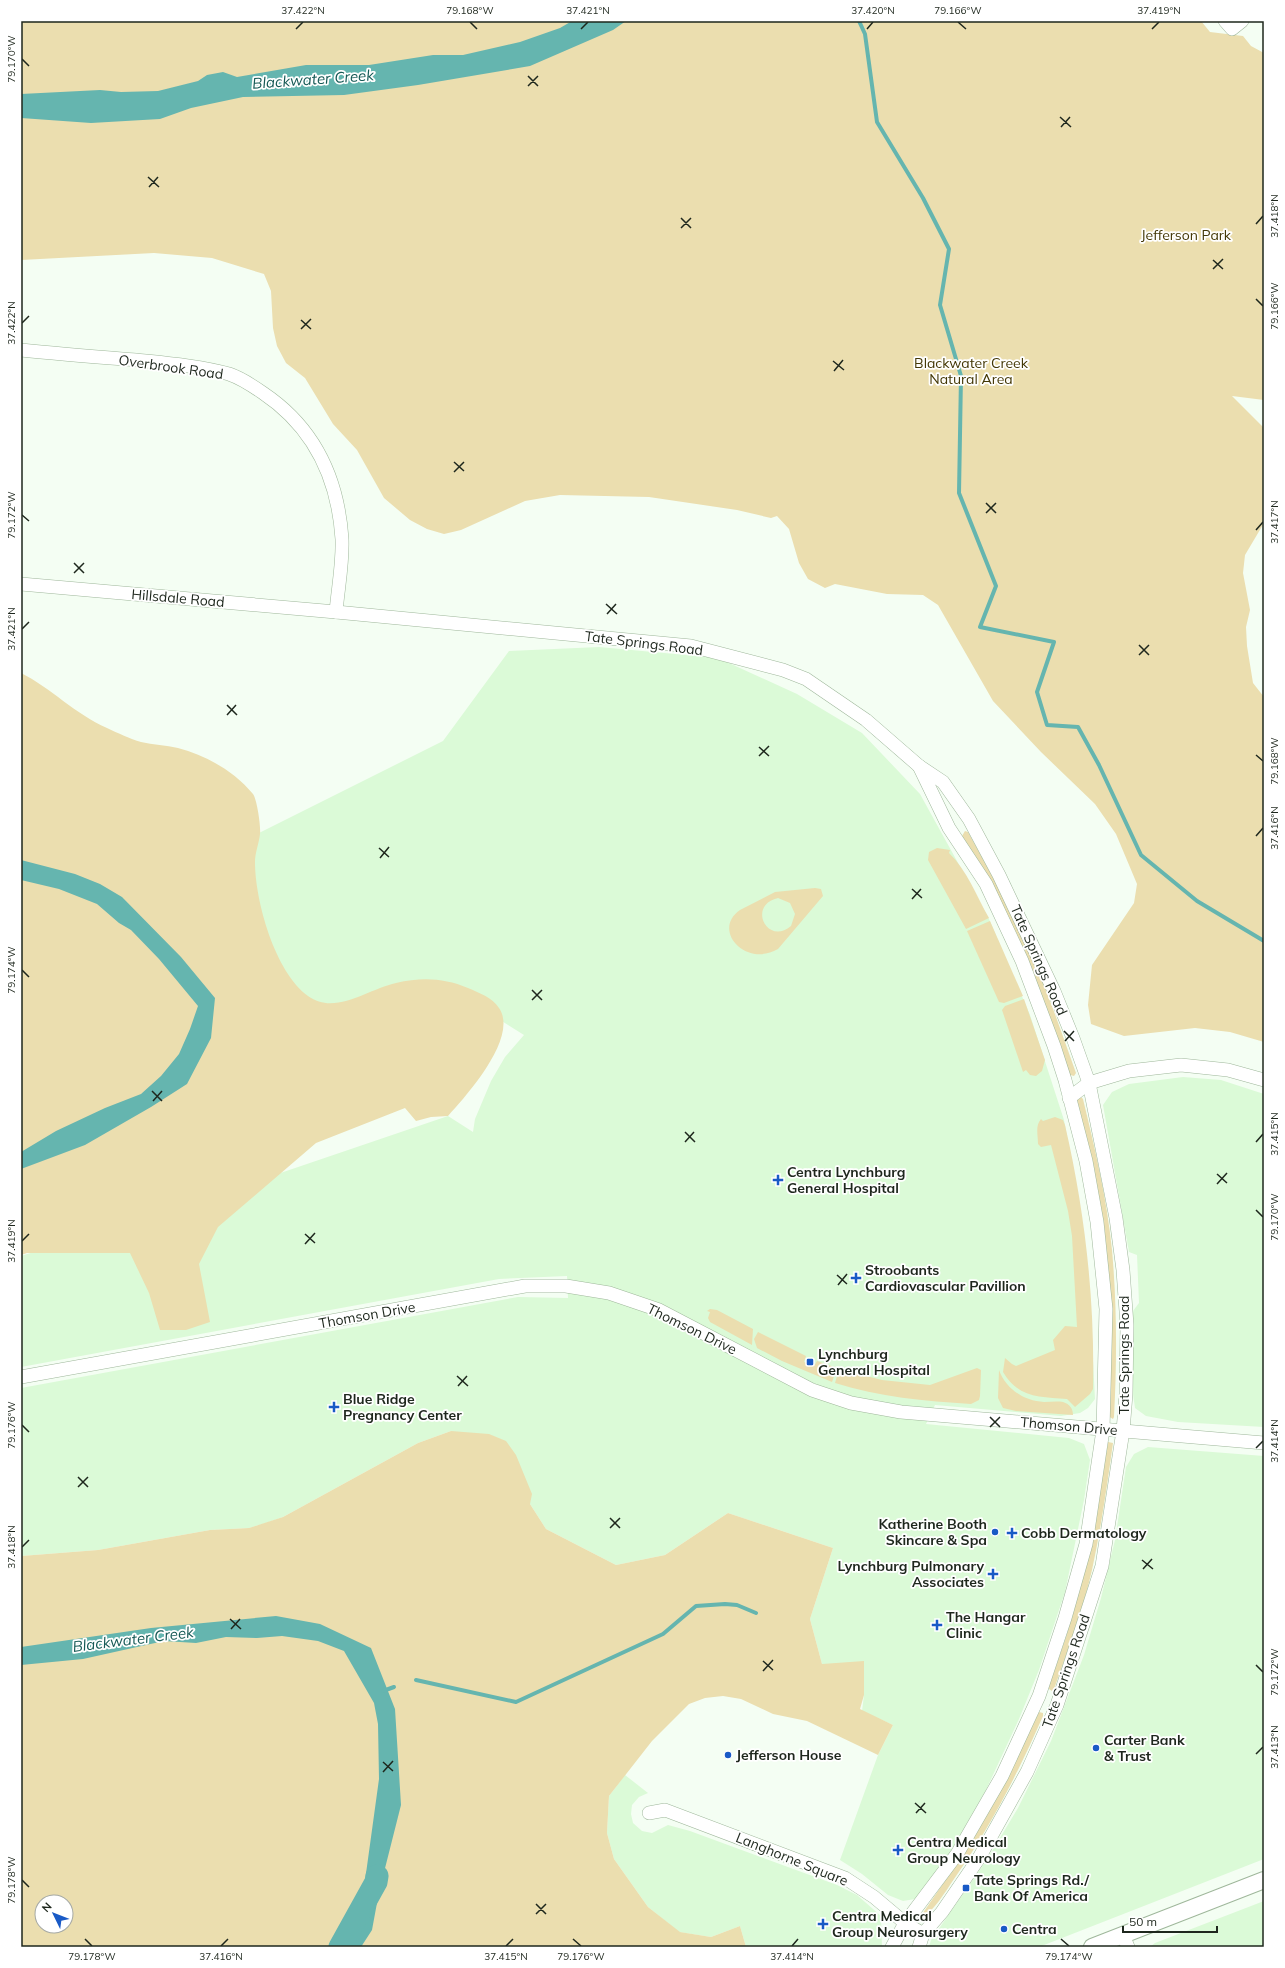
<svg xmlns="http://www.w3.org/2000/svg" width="1285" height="1968" font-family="Mulish,sans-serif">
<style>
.built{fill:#dbfad7}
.green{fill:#ebdeaf;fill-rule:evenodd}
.water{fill:#65b5af}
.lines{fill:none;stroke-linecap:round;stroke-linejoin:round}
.stream{stroke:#65b5af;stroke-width:4}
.river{stroke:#65b5af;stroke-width:23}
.minor-casing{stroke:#9fb79b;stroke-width:14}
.major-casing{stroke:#9fb79b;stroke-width:18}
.minor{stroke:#fff;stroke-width:13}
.major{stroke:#fff;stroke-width:16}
.ticks{fill:none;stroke:#1e271d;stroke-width:1.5}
.poi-dot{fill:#195ac6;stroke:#fff;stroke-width:1.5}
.labels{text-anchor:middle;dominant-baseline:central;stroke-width:3.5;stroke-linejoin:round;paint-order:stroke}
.park-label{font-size:14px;fill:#433705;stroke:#fff}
.street-label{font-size:14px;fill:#1e271d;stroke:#fff}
.poi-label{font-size:14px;font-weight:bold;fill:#1e271d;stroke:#fff;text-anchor:start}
.water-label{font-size:15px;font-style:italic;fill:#155955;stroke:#fff}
.neatline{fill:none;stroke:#1e271d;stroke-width:1.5}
.ticks-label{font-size:10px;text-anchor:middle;fill:#1e271d}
</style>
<rect width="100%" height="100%" fill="#f4fef3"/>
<!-- built -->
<g class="built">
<path d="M 599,647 L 718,658 L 797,694 L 862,733 L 920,794 L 989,919 L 1030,1015 L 1064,1120 L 1081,1214 L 1090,1305 L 1095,1399 L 1088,1408 L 1080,1413 L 1061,1416 L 935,1405 L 926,1424 L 1069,1438 L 1084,1444 L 1090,1460 L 1084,1500 L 1065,1592 L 1039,1670 L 1019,1719 L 986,1790 L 954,1846 L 923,1891 L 915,1899 L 903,1901 L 888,1895 L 862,1874 L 840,1860 L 878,1755 L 893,1725 L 862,1711 L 864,1695 L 822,1664 L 810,1619 L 833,1548 L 728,1513 L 665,1555 L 616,1565 L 546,1529 L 530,1504 L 451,1431 L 418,1443 L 283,1517 L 266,1523 L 249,1528 L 210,1530 L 98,1550 L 21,1556 L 21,1388 L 518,1297 L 568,1298 L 567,1276 L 499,1279 L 21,1367 L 21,1256 L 216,1195 L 448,1116 L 473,1132 L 475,1119 L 491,1081 L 505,1057 L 524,1035 L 478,1006 L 293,1053 L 235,845 L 443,741 L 509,651 Z"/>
<path d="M 1183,1077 L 1221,1080 L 1264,1094 L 1264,1427 L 1178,1422 L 1146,1416 L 1135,1408 L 1133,1394 L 1133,1311 L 1139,1303 L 1137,1255 L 1129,1252 L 1103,1105 L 1112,1092 L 1129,1084 Z"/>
<path d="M 1148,1447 L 1264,1456 L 1264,1859 L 1039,1947 L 929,1947 L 931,1940 L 986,1861 L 1018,1808 L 1051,1741 L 1084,1655 L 1101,1598 L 1115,1540 L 1126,1467 L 1134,1454 Z"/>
<path d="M 625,1775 L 648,1793 L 639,1797 L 632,1805 L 631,1814 L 633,1823 L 642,1831 L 652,1833 L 668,1825 L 690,1831 L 837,1885 L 857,1895 L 881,1916 L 882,1947 L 746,1947 L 740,1926 L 711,1937 L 679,1932 L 648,1907 L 614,1859 L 607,1833 L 609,1796 Z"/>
<path d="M 1264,1901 L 1264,1947 L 1150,1947 L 1155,1943 Z"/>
</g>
<!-- green -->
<g class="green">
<path d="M 21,21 L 1201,21 L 1210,32 L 1243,36 L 1251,46 L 1264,53 L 1264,400 L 1232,396 L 1264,428 L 1264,523 L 1245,555 L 1243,573 L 1250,610 L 1246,627 L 1247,646 L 1253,683 L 1264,697 L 1264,1042 L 1230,1032 L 1195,1028 L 1124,1036 L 1091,1024 L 1088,1005 L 1092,965 L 1134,903 L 1137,884 L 1116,834 L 1095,804 L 1041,752 L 993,701 L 938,605 L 923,595 L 887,594 L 835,584 L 825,588 L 808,579 L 799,563 L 789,529 L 777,516 L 771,518 L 737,510 L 649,497 L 560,495 L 525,501 L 461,530 L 444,534 L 427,529 L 410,520 L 384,498 L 357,450 L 333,424 L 305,378 L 286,363 L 277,346 L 273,328 L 271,291 L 264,274 L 212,258 L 154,253 L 21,260 Z"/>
<path d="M 21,673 C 51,688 75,714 107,728 C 118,733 130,739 141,742 C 153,745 166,745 178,748 C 207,756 234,771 253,794 C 257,799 261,827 260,834 C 259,843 255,853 255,862 C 255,901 275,972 308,996 C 335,1016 368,989 396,983 C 422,977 444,978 468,988 C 479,993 492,997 499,1008 C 519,1037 467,1095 448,1116 L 431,1117 L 416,1121 L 405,1108 L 316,1143 L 218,1227 L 199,1264 L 210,1322 L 186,1330 L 160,1330 L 149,1293 L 130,1253 L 27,1253 L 21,1255 Z"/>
<path d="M 965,831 L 968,832 C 989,870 1011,908 1028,948 C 1047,989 1061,1031 1076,1073 L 1074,1076 L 1070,1075 L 995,894 L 962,836 Z"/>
<path d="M 937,848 L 950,850 L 949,853 C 967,870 977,897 989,918 L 966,929 L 928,860 L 929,852 Z"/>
<path d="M 815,888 L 821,889 L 823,896 L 778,949 C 746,968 711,930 740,910 L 775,892 ZM 778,898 L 790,903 L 795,914 L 791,926 C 767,946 747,905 778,898 Z"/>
<path d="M 990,921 L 1023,996 L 1004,1003 L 999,1002 L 967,931 Z"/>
<path d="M 1024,999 L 1045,1060 L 1042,1071 L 1036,1076 L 1030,1075 L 1026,1070 L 1023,1072 L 1002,1010 L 1005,1006 Z"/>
<path d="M 1081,1097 L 1083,1099 C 1095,1149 1107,1199 1112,1250 C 1117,1306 1117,1361 1114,1417 L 1113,1419 L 1108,1416 L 1094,1173 L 1077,1100 Z"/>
<path d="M 1055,1117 L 1063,1120 L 1065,1125 C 1085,1212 1095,1300 1093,1389 L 1090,1394 L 1075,1407 L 1067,1399 C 1040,1397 1018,1398 1003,1372 L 1005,1358 L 1012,1364 L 1016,1366 L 1055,1350 L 1053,1340 L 1065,1326 L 1077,1327 L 1072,1236 L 1068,1211 L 1051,1145 L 1041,1147 L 1038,1144 C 1038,1135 1035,1126 1041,1119 L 1043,1121 Z"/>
<path d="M 710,1309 L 717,1310 L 753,1329 L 752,1345 L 710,1322 L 708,1318 L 710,1312 L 707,1311 Z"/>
<path d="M 758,1332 L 806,1356 L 804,1362 L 814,1366 L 817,1361 L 837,1368 L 832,1382 L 782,1361 L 757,1348 L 754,1339 Z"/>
<path d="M 977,1368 L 981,1370 L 980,1396 L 979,1400 L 971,1404 C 925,1401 879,1397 835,1383 L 839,1369 L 882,1380 L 930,1385 Z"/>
<path d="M 999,1370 C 1006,1389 1024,1401 1044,1402 C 1050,1402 1057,1401 1063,1402 C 1070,1404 1073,1409 1073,1415 L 1016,1411 L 1003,1408 L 998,1398 Z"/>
<path d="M 451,1431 L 489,1434 L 506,1441 L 516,1455 L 532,1494 L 530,1504 L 546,1529 L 616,1565 L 665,1555 L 728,1513 L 833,1548 L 810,1619 L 822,1664 L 864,1661 L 864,1695 L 860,1709 L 893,1725 L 878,1755 L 807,1721 L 773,1714 L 741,1699 L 723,1696 L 705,1698 L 689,1704 L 652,1741 L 609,1796 L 607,1833 L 614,1859 L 648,1907 L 680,1932 L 711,1937 L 740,1926 L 746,1947 L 21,1947 L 21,1556 L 98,1550 L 210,1530 L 249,1528 L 283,1517 L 418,1443 ZM 42,1902 L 66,1902 L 66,1926 L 42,1926 Z"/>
<path d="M 1108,1442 L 1113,1443 C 1107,1486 1101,1528 1092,1570 C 1083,1610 1068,1650 1054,1689 L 1052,1691 L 1049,1689 L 1049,1686 L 1066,1637 L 1085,1569 Z"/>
<path d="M 1039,1712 L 1043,1713 L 1043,1716 C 1018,1773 990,1828 954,1879 C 944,1894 935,1909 921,1919 L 920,1917 C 966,1853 1006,1784 1039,1712 Z"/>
</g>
<!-- water -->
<g class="water">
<path d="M 572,21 L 626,21 L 613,30 L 530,66 L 418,85 L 344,95 L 243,97 L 191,108 L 160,119 L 91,123 L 21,118 L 21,94 L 100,90 L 121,92 L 158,91 L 198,81 L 207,75 L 223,72 L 237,77 L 306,65 L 369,65 L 433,55 L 463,55 L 520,42 L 560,28 Z"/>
<path d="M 21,860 L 75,874 L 100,884 L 122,897 L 181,957 L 215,998 L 211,1038 L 187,1084 L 151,1107 L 85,1145 L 21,1169 L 21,1152 L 56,1131 L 105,1108 L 141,1094 L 161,1076 L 179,1054 L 190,1029 L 198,1006 L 159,959 L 131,930 L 119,923 L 97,904 L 59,889 L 21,880 Z"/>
<path d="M 276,1616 L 320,1624 L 371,1648 L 395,1709 L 401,1805 L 379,1892 L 372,1930 L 361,1947 L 346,1947 L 364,1923 L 364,1888 L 379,1779 L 378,1724 L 374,1703 L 344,1651 L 318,1641 L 282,1636 L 257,1638 L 226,1637 L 196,1643 L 164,1641 L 83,1659 L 21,1665 L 21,1647 L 151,1628 Z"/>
</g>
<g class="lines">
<!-- stream -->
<g class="stream">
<path d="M 859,21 L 865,34 L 877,122 L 923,198 L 949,249 L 940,305 L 961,376 L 959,493 L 996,586 L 980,627 L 1054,642 L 1037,692 L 1047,725 L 1078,727 L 1099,765 L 1141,855 L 1197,901 L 1264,941"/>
<path d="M 416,1680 L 516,1702 L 663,1634 L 696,1606 L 725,1604 L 737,1605 L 756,1613"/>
<path d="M 383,1691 L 394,1687"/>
</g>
<!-- river -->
<path class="river" d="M 340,1947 L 376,1882 L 377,1876"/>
<!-- minor casing -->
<g class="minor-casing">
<g id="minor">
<path d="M 1225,21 L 1232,29 L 1242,21"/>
<path d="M 21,350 C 59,354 98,357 136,360 C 165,363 201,366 229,374 C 241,378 253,386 263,393 C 315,428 338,478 342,539 C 343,563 338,588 336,612"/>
<path d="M 21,584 L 336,612 L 691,646 L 783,670 L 806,679 L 866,720 L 919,766 L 943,782 L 969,819 L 999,875 L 1054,991 L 1073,1038 L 1089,1083 L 1116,1218 L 1123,1270 L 1127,1325 L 1126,1394 L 1123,1431 L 1102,1566 L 1057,1705 L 1027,1772 L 979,1858 L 942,1912 L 923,1934 L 919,1947"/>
<path d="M 1069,1098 L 1089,1083 L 1129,1071 L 1181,1065 L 1228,1070 L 1264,1080"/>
<path d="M 21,1377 L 525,1286 L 566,1286 L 609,1293 L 659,1310 L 812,1390 L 851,1403 L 901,1412 L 1264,1443"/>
<path d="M 649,1813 L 665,1810 L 845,1878 L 874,1897 L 905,1923 L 923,1934"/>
<path d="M 1123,1935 L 1128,1947"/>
<path d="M 892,1947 L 905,1923 L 957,1854 L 1002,1776 L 1039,1696 L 1065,1618 L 1086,1544 L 1103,1430 L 1106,1309 L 1097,1222 L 1086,1161 L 1065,1080 L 1054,1046 L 1022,961 L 986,884 L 949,828 L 919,766"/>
</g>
</g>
<!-- major casing -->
<g class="major-casing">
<path id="major" d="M 1092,1947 L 1264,1880"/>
</g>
<!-- minor -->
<use href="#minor" class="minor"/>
<!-- major -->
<use href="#major" class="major"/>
</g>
<!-- ticks -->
<path class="ticks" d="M 470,22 L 477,29M 958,22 L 966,29M 296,29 L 303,22M 581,29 L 588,22M 867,29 L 873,22M 1152,29 L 1159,22M 22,59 L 29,66M 528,76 L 538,86M 528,86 L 538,76M 1060,117 L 1071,127M 1061,127 L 1070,117M 148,177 L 159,187M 149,187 L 158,177M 681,218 L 691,228M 1256,224 L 1263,216M 681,228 L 691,218M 1213,260 L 1223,269M 1213,269 L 1223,259M 1256,299 L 1263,306M 301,320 L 311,329M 22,323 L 29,316M 301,329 L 311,319M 833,361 L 844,370M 834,371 L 843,360M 454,462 L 464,471M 454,472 L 464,462M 986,503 L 996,513M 986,513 L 996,503M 22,515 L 29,521M 1256,530 L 1263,522M 74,563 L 84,573M 74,573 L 84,563M 606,604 L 617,614M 607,614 L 616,604M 22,629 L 29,622M 1139,645 L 1149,655M 1139,655 L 1149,645M 227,705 L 237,715M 227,715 L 236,705M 759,747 L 769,756M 1256,755 L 1263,761M 759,756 L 769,746M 1256,836 L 1263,828M 379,848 L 389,857M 380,858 L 389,847M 912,889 L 922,898M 912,899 L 921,889M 22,970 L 29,977M 532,990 L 542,1000M 532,1000 L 542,990M 1064,1031 L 1074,1041M 1065,1041 L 1074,1031M 152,1091 L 162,1101M 153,1101 L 162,1091M 685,1132 L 695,1142M 685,1142 L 694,1132M 1256,1142 L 1263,1134M 1217,1174 L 1227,1183M 1217,1184 L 1227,1173M 1256,1210 L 1263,1217M 305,1234 L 315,1243M 22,1241 L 29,1234M 305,1244 L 315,1233M 837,1275 L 847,1284M 838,1285 L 847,1274M 457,1376 L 468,1386M 458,1386 L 467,1376M 990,1417 L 1000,1427M 22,1425 L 29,1432M 990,1427 L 1000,1417M 1256,1448 L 1263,1441M 78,1477 L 88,1487M 78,1487 L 88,1477M 610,1518 L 620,1528M 610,1528 L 620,1518M 22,1547 L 29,1540M 1142,1560 L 1153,1569M 1143,1569 L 1152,1559M 230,1619 L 241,1629M 231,1629 L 240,1619M 763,1661 L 773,1670M 1256,1665 L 1263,1672M 763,1671 L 773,1660M 1256,1754 L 1263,1747M 383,1762 L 393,1771M 383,1772 L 393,1761M 915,1803 L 926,1813M 916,1813 L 925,1803M 22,1880 L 29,1887M 536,1904 L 546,1914M 536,1914 L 546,1904M 85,1939 L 92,1946M 573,1939 L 581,1946M 1061,1939 L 1069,1946M 221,1946 L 228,1939M 506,1946 L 513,1939M 792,1946 L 798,1939"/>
<!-- markers -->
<g class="poi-dot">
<path d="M776 1174h4v4h4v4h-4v4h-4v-4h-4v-4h4z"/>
<path d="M854 1272h4v4h4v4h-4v4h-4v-4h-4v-4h4z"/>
<rect x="806" y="1358" width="8" height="8" rx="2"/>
<path d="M332 1401h4v4h4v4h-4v4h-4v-4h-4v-4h4z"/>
<circle cx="995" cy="1532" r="4"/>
<path d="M1010 1527h4v4h4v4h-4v4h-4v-4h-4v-4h4z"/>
<path d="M991 1568h4v4h4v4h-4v4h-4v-4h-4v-4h4z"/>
<path d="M935 1619h4v4h4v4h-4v4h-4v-4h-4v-4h4z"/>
<circle cx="1096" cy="1748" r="4"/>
<circle cx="728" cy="1755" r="4"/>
<path d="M896 1844h4v4h4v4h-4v4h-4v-4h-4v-4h4z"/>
<rect x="962" y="1884" width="8" height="8" rx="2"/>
<path d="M821 1918h4v4h4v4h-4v4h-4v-4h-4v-4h4z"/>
<circle cx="1004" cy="1929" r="4"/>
</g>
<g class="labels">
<!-- park labels -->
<g class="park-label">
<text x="1186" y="235">Jefferson Park</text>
<text x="971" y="363">Blackwater Creek<tspan x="971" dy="16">Natural Area</tspan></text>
</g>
<!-- street labels -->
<g class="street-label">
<text transform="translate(171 367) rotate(8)">Overbrook Road</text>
<text transform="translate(178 598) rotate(5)">Hillsdale Road</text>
<text transform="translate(644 643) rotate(7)">Tate Springs Road</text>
<text transform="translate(1039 960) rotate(66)">Tate Springs Road</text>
<text transform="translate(367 1315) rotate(-10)">Thomson Drive</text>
<text transform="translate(692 1329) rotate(26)">Thomson Drive</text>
<text transform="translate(1124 1355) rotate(-90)">Tate Springs Road</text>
<text transform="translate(1069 1426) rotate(5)">Thomson Drive</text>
<text transform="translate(1066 1671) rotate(-71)">Tate Springs Road</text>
<text transform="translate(792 1859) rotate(22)">Langhorne Square</text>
</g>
<!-- poi labels -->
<g class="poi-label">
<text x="787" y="1172">Centra Lynchburg<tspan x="787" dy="16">General Hospital</tspan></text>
<text x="865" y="1270">Stroobants<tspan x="865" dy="16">Cardiovascular Pavillion</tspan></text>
<text x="818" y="1354">Lynchburg<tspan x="818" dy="16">General Hospital</tspan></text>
<text x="343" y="1399">Blue Ridge<tspan x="343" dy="16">Pregnancy Center</tspan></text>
<text x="987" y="1524" text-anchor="end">Katherine Booth<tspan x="987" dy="16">Skincare &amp; Spa</tspan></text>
<text x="1021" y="1533">Cobb Dermatology</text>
<text x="984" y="1566" text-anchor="end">Lynchburg Pulmonary<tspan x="984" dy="16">Associates</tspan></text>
<text x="946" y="1617">The Hangar<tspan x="946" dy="16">Clinic</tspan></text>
<text x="1104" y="1740">Carter Bank<tspan x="1104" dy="16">&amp; Trust</tspan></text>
<text x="736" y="1755">Jefferson House</text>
<text x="907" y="1842">Centra Medical<tspan x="907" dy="16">Group Neurology</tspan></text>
<text x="974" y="1880">Tate Springs Rd./<tspan x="974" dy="16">Bank Of America</tspan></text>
<text x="832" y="1916">Centra Medical<tspan x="832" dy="16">Group Neurosurgery</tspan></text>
<text x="1012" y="1929">Centra</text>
</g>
<!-- water labels -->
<g class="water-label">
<text transform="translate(313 79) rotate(-4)">Blackwater Creek</text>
<text transform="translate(133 1639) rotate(-7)">Blackwater Creek</text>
</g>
</g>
<!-- border -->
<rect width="1285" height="1968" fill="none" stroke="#ffffff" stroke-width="44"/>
<!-- north arrow -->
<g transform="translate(54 1914) rotate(313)"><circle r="19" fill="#ffffff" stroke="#a5a9a5"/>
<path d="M0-3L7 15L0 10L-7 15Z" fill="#195ac6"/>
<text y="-6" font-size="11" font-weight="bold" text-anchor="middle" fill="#1e271d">N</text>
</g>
<!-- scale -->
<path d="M1123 1926v6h94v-6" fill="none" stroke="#1e271d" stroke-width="2"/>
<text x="1129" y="1926" font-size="12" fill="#1e271d" stroke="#ffffff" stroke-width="3" paint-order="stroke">50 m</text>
<rect x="22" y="22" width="1241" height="1924" class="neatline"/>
<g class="ticks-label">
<text x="303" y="14">37.422°N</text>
<text x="470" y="14">79.168°W</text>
<text x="588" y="14">37.421°N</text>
<text x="873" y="14">37.420°N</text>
<text x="958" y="14">79.166°W</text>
<text x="1159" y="14">37.419°N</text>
<text transform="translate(11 59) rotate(-90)" y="4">79.170°W</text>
<text transform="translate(1274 216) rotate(-90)" y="4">37.418°N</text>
<text transform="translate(1274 306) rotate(-90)" y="4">79.166°W</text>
<text transform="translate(11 323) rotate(-90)" y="4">37.422°N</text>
<text transform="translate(11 515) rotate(-90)" y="4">79.172°W</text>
<text transform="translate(1274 522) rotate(-90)" y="4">37.417°N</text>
<text transform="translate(11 629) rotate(-90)" y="4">37.421°N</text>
<text transform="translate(1274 761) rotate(-90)" y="4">79.168°W</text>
<text transform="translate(1274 828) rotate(-90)" y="4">37.416°N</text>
<text transform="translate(11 970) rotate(-90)" y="4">79.174°W</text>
<text transform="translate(1274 1134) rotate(-90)" y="4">37.415°N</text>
<text transform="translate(1274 1217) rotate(-90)" y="4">79.170°W</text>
<text transform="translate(11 1241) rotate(-90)" y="4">37.419°N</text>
<text transform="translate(11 1425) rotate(-90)" y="4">79.176°W</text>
<text transform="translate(1274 1441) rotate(-90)" y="4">37.414°N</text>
<text transform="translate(11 1547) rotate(-90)" y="4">37.418°N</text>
<text transform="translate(1274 1672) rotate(-90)" y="4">79.172°W</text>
<text transform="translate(1274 1747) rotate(-90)" y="4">37.413°N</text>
<text transform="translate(11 1880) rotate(-90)" y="4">79.178°W</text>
<text x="92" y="1960">79.178°W</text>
<text x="221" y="1960">37.416°N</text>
<text x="506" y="1960">37.415°N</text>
<text x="581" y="1960">79.176°W</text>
<text x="792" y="1960">37.414°N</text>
<text x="1069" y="1960">79.174°W</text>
</g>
</svg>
